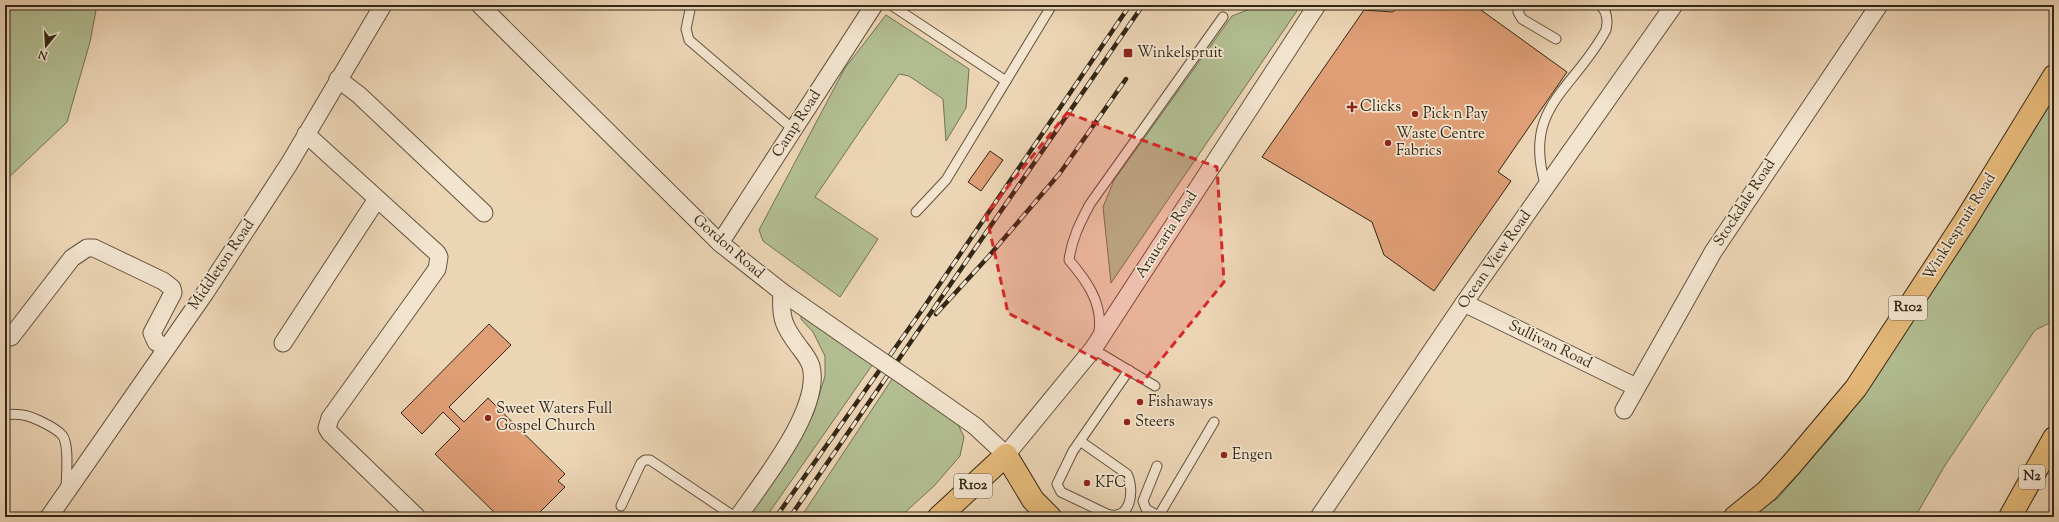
<svg xmlns="http://www.w3.org/2000/svg" width="2059" height="522" font-family="'Sorts Mill Goudy',serif">
<style>
.green{fill:#b2be92;stroke:#727254}
.building{fill:#df9e76;stroke:#332716}
.lines{fill:none;stroke-linecap:round;stroke-linejoin:round}
.lane-casing{stroke:#61523e;stroke-width:11}
.street-casing{stroke:#61523e;stroke-width:19}
.primary-casing{stroke:#332716;stroke-width:24}
.highway-casing{stroke:#332716;stroke-width:24}
.lane{stroke:#f3e4cf;stroke-width:9}
.street{stroke:#f3e4cf;stroke-width:17}
.primary{stroke:#e6ba7a;stroke-width:22}
.highway{stroke:#e6ba7a;stroke-width:22}
.rail-casing{stroke:#332716;stroke-width:4.5}
.rail{stroke:#f3e4cf;stroke-width:3;stroke-dasharray:9;stroke-linecap:butt}
.street-bridge-casing{stroke:#61523e;stroke-width:19;stroke-linecap:butt}
.street-bridge{stroke:#f3e4cf;stroke-width:17}
.marked{fill:#d62828;fill-opacity:0.2;stroke:#d62828;stroke-width:3;stroke-dasharray:8 5;stroke-linejoin:round}
.poi-dot{fill:#8f2418;stroke:#f3e4cf;stroke-width:1.5}
.labels{text-anchor:middle;dominant-baseline:central;stroke-width:3.5;stroke-linejoin:round;paint-order:stroke}
.shield{fill:#f3e4cf;stroke:#6d604e;stroke-width:1}
.shield-label{font-size:14px;font-weight:bold;fill:#332716}
.poi-label{font-size:15px;fill:#332716;stroke:#f3e4cf;text-anchor:start}
.street-label{font-size:15px;fill:#332716;stroke:#f3e4cf}
</style>
<rect width="100%" height="100%" fill="#ecd5b5"/>
<filter id="stains"><feTurbulence type="fractalNoise" baseFrequency=".005" numOctaves="4"/><feColorMatrix values="0 0 0 0 .2 0 0 0 0 .09 0 0 0 0 .02 0 0 0 .5 -.17"/></filter>
<radialGradient id="worn" r=".72"><stop offset=".6" stop-color="#630" stop-opacity="0"/><stop offset="1" stop-color="#630" stop-opacity=".3"/></radialGradient>
<!-- green -->
<g class="green">
<path d="M 5,5 L 97,5 L 90,42 L 67,122 L 5,181 Z"/>
<path d="M 1260,5 L 1301,5 L 1111,283 L 1103,207 L 1114,180 L 1232,16 Z"/>
<path d="M 886,15 L 969,69 L 966,108 L 946,141 L 943,99 L 909,76 L 899,74 L 815,197 L 878,239 L 840,297 L 763,241 L 759,230 L 845,68 Z"/>
<path d="M 2054,91 L 2054,321 L 2035,330 L 1944,467 L 1915,517 L 1748,517 L 1778,498 L 1846,419 Z"/>
<path d="M 801,311 L 875,361 L 766,517 L 745,517 L 813,415 L 825,376 L 825,356 L 813,332 L 801,319 Z"/>
<path d="M 894,376 L 956,420 L 964,437 L 960,456 L 934,486 L 900,517 L 801,517 Z"/>
</g>
<!-- building -->
<g class="building">
<path d="M 1399,5 L 1474,5 L 1567,72 L 1498,172 L 1511,181 L 1434,291 L 1384,255 L 1372,222 L 1262,157 L 1364,10 L 1393,12 Z"/>
<path d="M 990,151 L 1003,160 L 981,191 L 968,182 Z"/>
<path d="M 489,324 L 511,345 L 449,407 L 464,422 L 488,398 L 565,474 L 558,481 L 565,487 L 535,517 L 499,517 L 435,454 L 460,429 L 443,412 L 422,434 L 401,413 Z"/>
</g>
<g class="lines">
<!-- lane casing -->
<g class="lane-casing">
<g id="lane">
<path d="M 691,5 L 686,29 L 689,40 L 794,130"/>
<path d="M 891,5 L 1006,81"/>
<path d="M 1521,5 L 1518,12 L 1522,19 L 1556,39"/>
<path d="M 1546,187 C 1521,107 1574,90 1606,30 C 1608,21 1608,12 1600,5"/>
<path d="M 916,212 L 946,180 L 1052,5"/>
<path d="M 1155,386 L 1093,349 C 1095,343 1099,337 1099,331 C 1103,303 1086,280 1069,260 C 1072,238 1080,223 1090,204 L 1223,17"/>
<path d="M 5,415 C 16,413 28,415 38,420 C 46,424 56,428 62,435 C 70,444 66,477 66,490"/>
<path d="M 1080,441 L 1127,474 C 1135,490 1131,522 1107,514 L 1061,492 L 1057,484 L 1073,451 L 1129,370"/>
<path d="M 1157,466 L 1143,501 L 1146,509 L 1158,516"/>
<path d="M 621,506 L 641,463 L 645,460 L 650,460 L 735,517"/>
<path d="M 1158,517 L 1214,422"/>
</g>
</g>
<!-- street casing -->
<g class="street-casing">
<g id="street">
<path d="M 480,5 L 720,243 L 782,292 L 864,349"/>
<path d="M 338,79 L 359,95 L 484,213"/>
<path d="M 306,134 L 437,253 L 439,257 L 437,269 L 330,418 L 327,428 L 330,433 L 417,517"/>
<path d="M 720,243 L 874,5"/>
<path d="M 1464,303 L 1636,387"/>
<path d="M 11,337 L 72,258 L 87,248 L 94,248 L 163,281 L 172,288 L 173,293 L 152,333 L 156,342 L 166,348"/>
<path d="M 283,343 L 377,199"/>
<path d="M 908,379 L 975,426 L 1006,455 L 1093,349 L 1317,5"/>
<path d="M 1624,410 L 1713,252 L 1879,5"/>
<path d="M 49,517 L 205,293 L 289,164 L 383,5"/>
<path d="M 738,517 C 762,482 822,409 811,366 C 809,360 804,353 800,348 C 784,327 780,319 782,292"/>
<path d="M 1319,517 L 1464,303 L 1674,5"/>
</g>
</g>
<!-- primary casing -->
<g class="primary-casing">
<g id="primary">
<path d="M 939,517 L 1006,455 L 1033,500 L 1050,517"/>
<path d="M 1735,517 L 1767,491 L 1791,465 L 1856,388 L 1965,221 L 2054,76"/>
</g>
</g>
<!-- highway casing -->
<g class="highway-casing">
<path id="highway" d="M 2010,517 L 2054,438"/>
</g>
<!-- lane -->
<use href="#lane" class="lane"/>
<!-- street -->
<use href="#street" class="street"/>
<!-- primary -->
<use href="#primary" class="primary"/>
<!-- highway -->
<use href="#highway" class="highway"/>
<!-- rail casing -->
<g class="rail-casing">
<g id="rail">
<path d="M 936,314 L 989,256 L 1060,173 L 1126,79"/>
<path d="M 776,517 L 922,310 L 1130,5"/>
<path d="M 790,517 L 1143,5"/>
</g>
</g>
<!-- rail -->
<use href="#rail" class="rail"/>
<!-- street-bridge casing -->
<g class="street-bridge-casing">
<path id="street-bridge" d="M 864,349 L 908,379"/>
</g>
<!-- street-bridge -->
<use href="#street-bridge" class="street-bridge"/>
</g>
<!-- marked area -->
<path class="marked" d="M 1067,113 L 1217,167 L 1224,282 L 1142,383 L 1008,313 L 986,214 Z"/>
<!-- markers -->
<g class="poi-dot">
<rect x="1123" y="48" width="10" height="10" rx="2"/>
<path d="M1350 101h4v4h4v4h-4v4h-4v-4h-4v-4h4z"/>
<circle cx="1415" cy="114" r="4"/>
<circle cx="1388" cy="143" r="4"/>
<circle cx="1140" cy="402" r="4"/>
<circle cx="488" cy="418" r="4"/>
<circle cx="1127" cy="422" r="4"/>
<circle cx="1224" cy="455" r="4"/>
<circle cx="1087" cy="483" r="4"/>
</g>
<g class="labels">
<!-- shield labels -->
<g class="shield">
<rect x="1889" y="296" width="38" height="24" rx="3"/>
<rect x="2019" y="465" width="26" height="24" rx="3"/>
<rect x="954" y="474" width="38" height="24" rx="3"/>
</g>
<g class="shield-label">
<text x="1908" y="308">R102</text>
<text x="2032" y="477">N2</text>
<text x="973" y="486">R102</text>
</g>
<!-- poi labels -->
<g class="poi-label">
<text x="1137" y="53">Winkelspruit</text>
<text x="1360" y="107">Clicks</text>
<text x="1423" y="114">Pick n Pay</text>
<text x="1396" y="134">Waste Centre<tspan x="1396" dy="17">Fabrics</tspan></text>
<text x="1148" y="402">Fishaways</text>
<text x="496" y="409">Sweet Waters Full<tspan x="496" dy="17">Gospel Church</tspan></text>
<text x="1135" y="422">Steers</text>
<text x="1232" y="455">Engen</text>
<text x="1095" y="483">KFC</text>
</g>
<!-- street labels -->
<g class="street-label">
<text transform="translate(797 124) rotate(-57)">Camp Road</text>
<text transform="translate(1745 203) rotate(-57)">Stockdale Road</text>
<text transform="translate(1960 227) rotate(-58)">Winklespruit Road</text>
<text transform="translate(1167 235) rotate(-57)">Araucaria Road</text>
<text transform="translate(728 247) rotate(41)">Gordon Road</text>
<text transform="translate(1495 260) rotate(-55)">Ocean View Road</text>
<text transform="translate(222 265) rotate(-56)">Middleton Road</text>
<text transform="translate(1550 345) rotate(26)">Sullivan Road</text>
</g>
</g>
<!-- margin -->
<rect width="2059" height="522" fill="none" stroke="#ecd5b5" stroke-width="20"/>
<rect x="6" y="6" width="2047" height="510" fill="none" stroke="#332716" stroke-width="2"/>
<rect x="10" y="10" width="2039" height="502" fill="none" stroke="#332716"/>
<!-- north arrow -->
<g transform="translate(46 46) rotate(198)" stroke="#f3e4cf" stroke-width="3" paint-order="stroke">
<path d="M0-3L7 15L0 10L-7 15Z" fill="#332716"/>
<text y="-6" font-size="11" font-weight="bold" text-anchor="middle" fill="#332716">N</text>
</g>
<rect width="100%" height="100%" filter="url(#stains)"/>
<rect width="100%" height="100%" fill="url(#worn)"/>
</svg>
